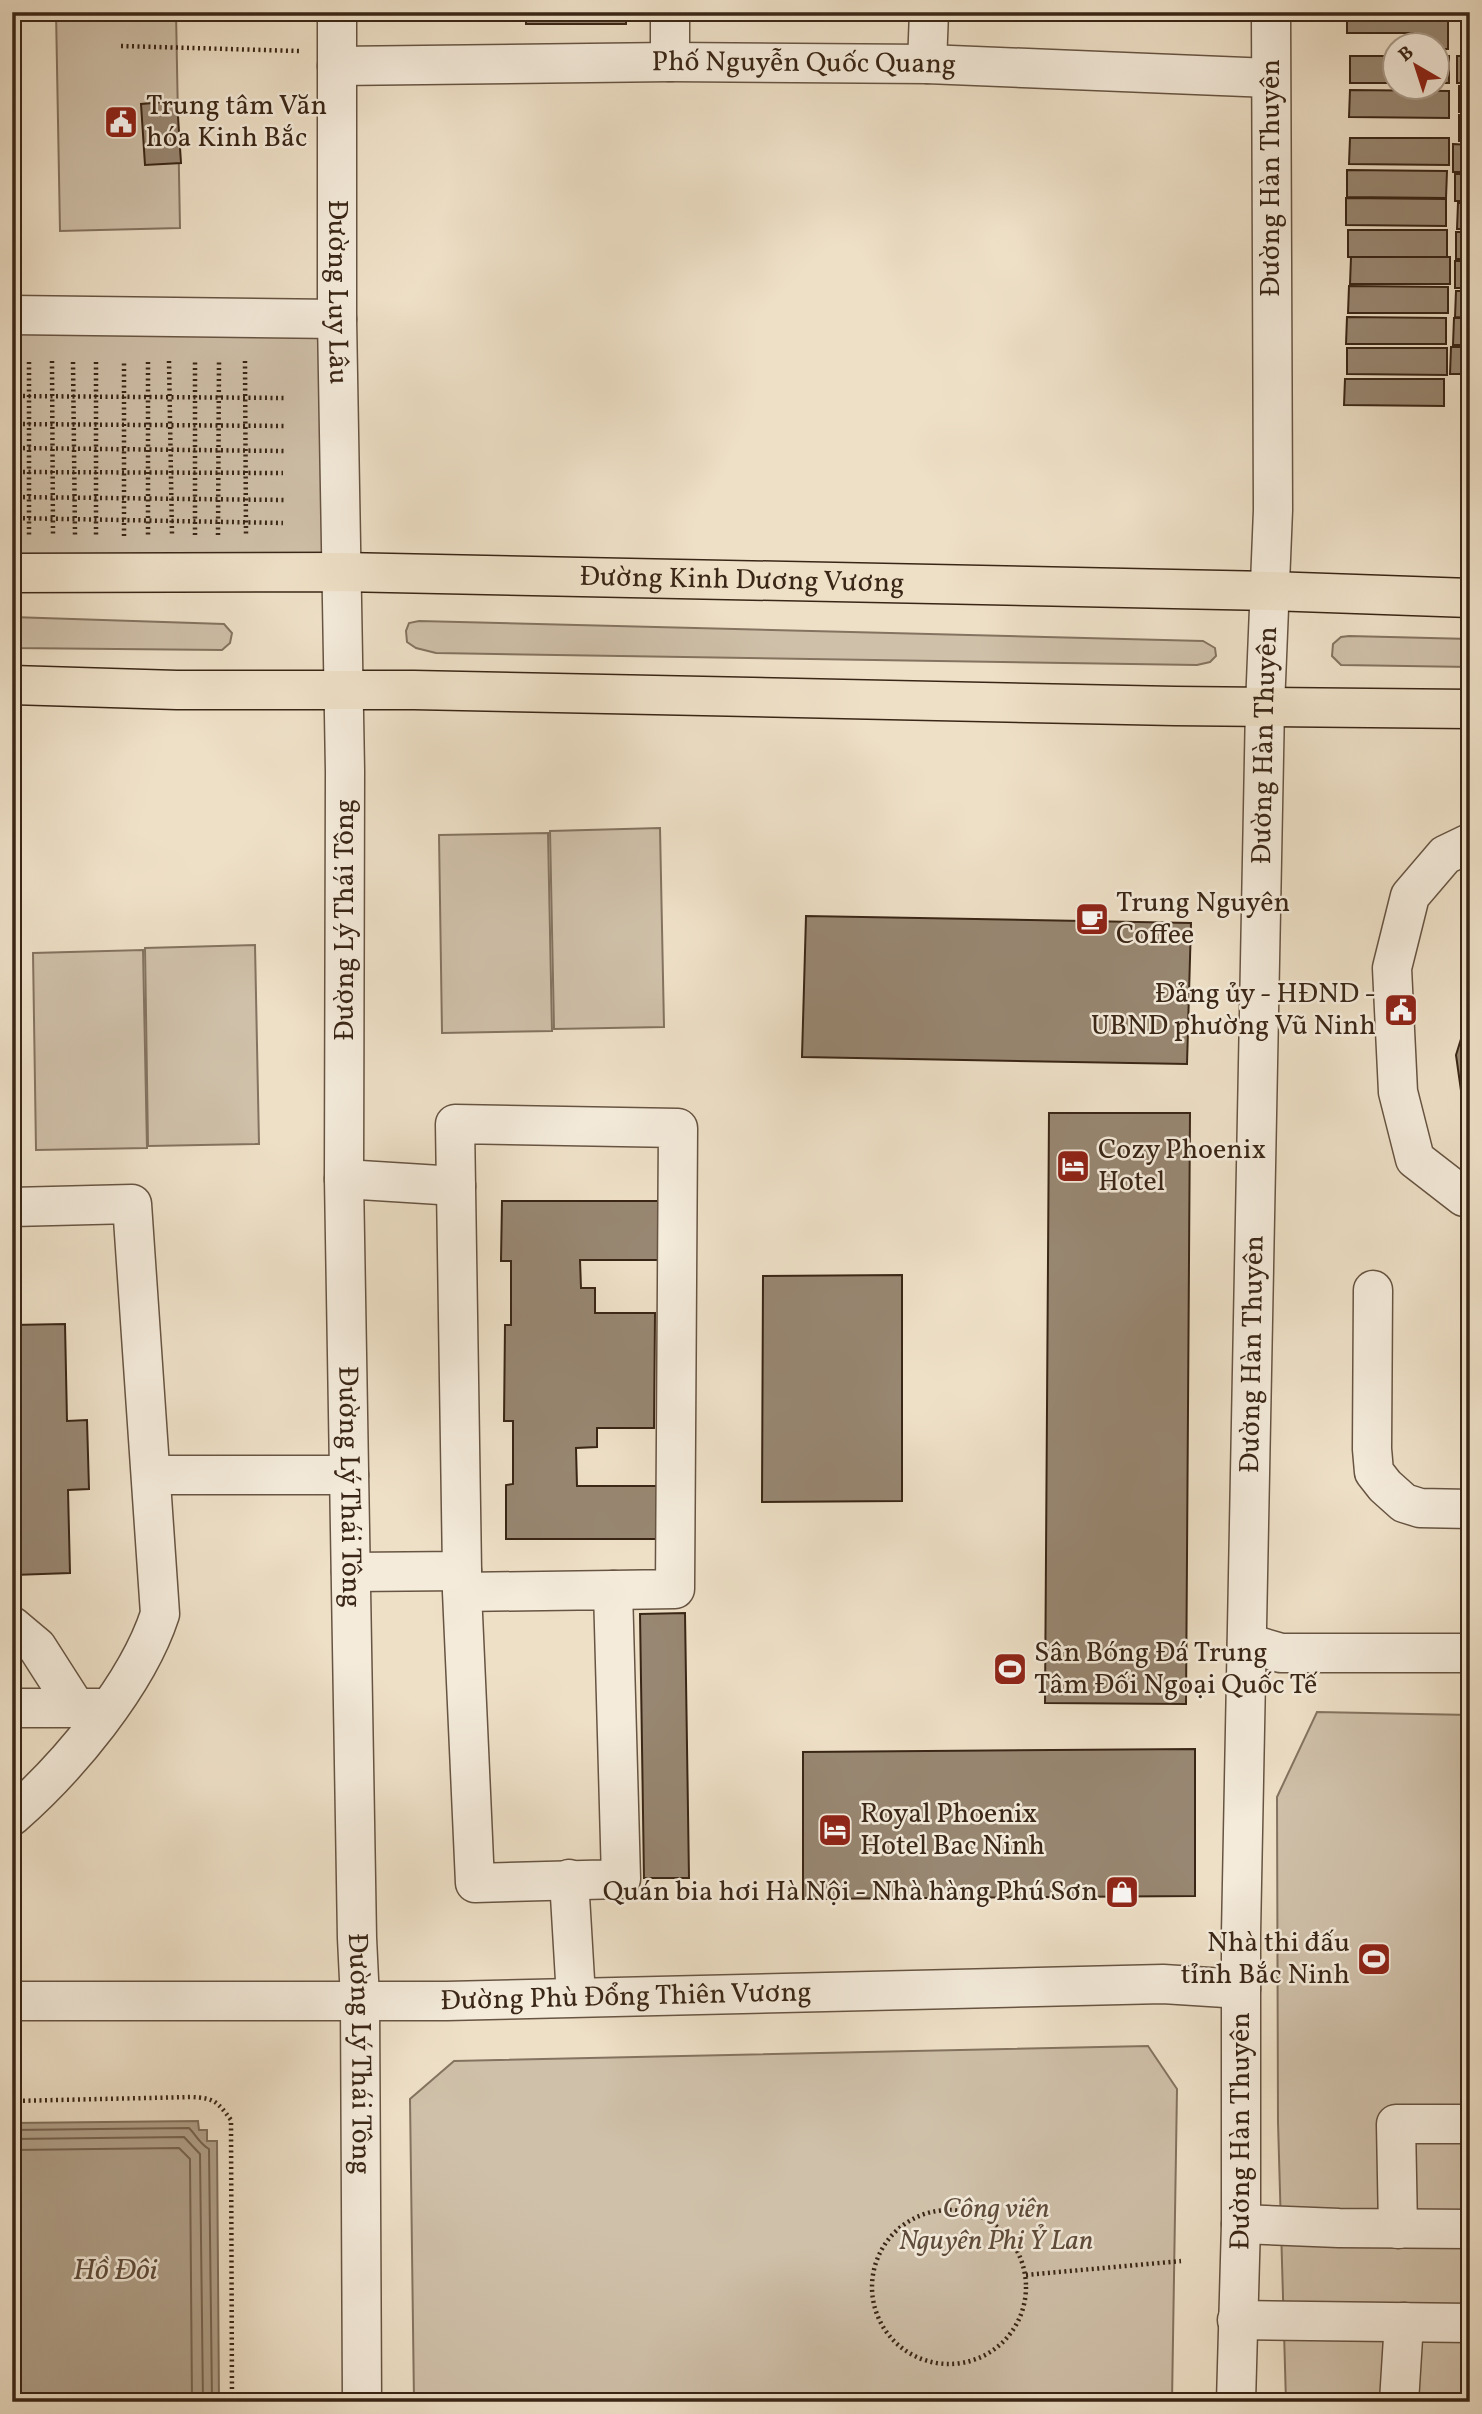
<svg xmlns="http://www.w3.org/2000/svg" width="1482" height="2414" font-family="Vollkorn,serif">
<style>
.green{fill:#cfc0a9;stroke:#847360;stroke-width:2}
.water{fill:#b1a18b;stroke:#81705c;stroke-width:2}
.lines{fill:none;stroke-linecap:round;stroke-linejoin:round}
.shore{stroke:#766450;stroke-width:2}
.building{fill:#988772;stroke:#3a2616;stroke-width:2}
.minor-casing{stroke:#675442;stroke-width:41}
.major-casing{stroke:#3a2616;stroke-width:41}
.path{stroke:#3a2616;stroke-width:4.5;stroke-dasharray:2 3.5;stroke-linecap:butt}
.minor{stroke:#f4ebdb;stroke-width:38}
.major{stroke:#eee0c7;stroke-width:38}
.labels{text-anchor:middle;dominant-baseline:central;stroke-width:5;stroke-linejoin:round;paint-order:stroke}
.street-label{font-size:28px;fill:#3a2616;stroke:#f4ebdb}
.poi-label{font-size:28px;fill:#3a2616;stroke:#f4ebdb;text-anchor:start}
.park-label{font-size:28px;font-style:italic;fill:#5f4c3b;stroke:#f4ebdb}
.water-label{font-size:30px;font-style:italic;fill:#5e4b39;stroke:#f4ebdb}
</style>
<rect width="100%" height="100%" fill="#eee0c7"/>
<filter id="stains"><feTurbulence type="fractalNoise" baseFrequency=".00286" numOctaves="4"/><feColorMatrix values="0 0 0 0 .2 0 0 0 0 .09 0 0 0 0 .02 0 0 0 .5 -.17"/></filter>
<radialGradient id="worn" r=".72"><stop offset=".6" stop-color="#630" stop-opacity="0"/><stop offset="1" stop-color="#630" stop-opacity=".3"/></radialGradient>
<!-- green -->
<g class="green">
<path d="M 56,12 L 176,12 L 180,228 L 60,231 Z"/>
<path d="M 12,315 L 337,319 L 342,572 L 12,573 Z"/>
<path d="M 12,617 L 224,624 L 232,633 L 230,643 L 222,650 L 12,648 Z"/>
<path d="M 419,621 L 1203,641 L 1215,648 L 1216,656 L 1210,662 L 1197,665 L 436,653 L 416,648 L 407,642 L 406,631 L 409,623 Z"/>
<path d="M 1349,636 L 1470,639 L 1470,667 L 1341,665 L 1332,656 L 1333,644 L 1341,637 Z"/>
<path d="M 660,828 L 664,1027 L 554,1029 L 550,831 Z"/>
<path d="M 548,833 L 552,1031 L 442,1033 L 439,835 Z"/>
<path d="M 255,945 L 259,1144 L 148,1146 L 145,948 Z"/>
<path d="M 143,950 L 147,1148 L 36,1150 L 33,953 Z"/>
<path d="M 1317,1712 L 1470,1715 L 1470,2402 L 1286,2402 L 1278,2122 L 1277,1797 Z"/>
<path d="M 1148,2046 L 1177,2089 L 1172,2402 L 414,2402 L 410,2099 L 454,2061 Z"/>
</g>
<!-- water -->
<path class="water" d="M 198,2121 L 199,2130 L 207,2130 L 207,2141 L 217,2141 L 219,2402 L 12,2402 L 12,2123 Z"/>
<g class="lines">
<!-- shore -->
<g class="shore">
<path d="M 12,2130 L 189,2128 C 196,2135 200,2144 209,2149 L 212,2402"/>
<path d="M 12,2139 L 184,2137 L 200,2154 L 203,2402"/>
<path d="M 12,2150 L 179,2148 L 190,2159 L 192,2402"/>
</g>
</g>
<!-- building -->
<g class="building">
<rect x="12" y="12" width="28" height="9"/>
<rect x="526" y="12" width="100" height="12"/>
<path d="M 989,12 L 1077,12 L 1077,15 Z"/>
<path d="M 1096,12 L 1184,12 L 1184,19 L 1096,18 Z"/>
<path d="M 1347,12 L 1448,12 L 1448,49 L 1436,49 L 1436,46 L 1416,46 L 1417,33 L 1347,33 Z"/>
<rect x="1350" y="56" width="44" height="27"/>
<rect x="1436" y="56" width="13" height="27"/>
<rect x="1457" y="56" width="13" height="27"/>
<rect x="1459" y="86" width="11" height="26"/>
<path d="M 1350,90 L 1449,91 L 1449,118 L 1349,117 Z"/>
<path d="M 177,101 L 181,163 L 145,165 L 141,104 Z"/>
<rect x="1459" y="115" width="11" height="26"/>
<path d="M 1350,138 L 1449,138 L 1449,165 L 1349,164 Z"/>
<path d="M 1453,144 L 1470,145 L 1470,172 L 1453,172 Z"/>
<path d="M 1347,170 L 1447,171 L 1446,198 L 1347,197 Z"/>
<rect x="1455" y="174" width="15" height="27"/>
<path d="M 1346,198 L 1446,199 L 1446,226 L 1346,225 Z"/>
<path d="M 1458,203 L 1470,203 L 1470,229 L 1457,229 Z"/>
<rect x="1348" y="230" width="99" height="27"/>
<rect x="1456" y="232" width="14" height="27"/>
<path d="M 1351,257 L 1450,257 L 1450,284 L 1350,284 Z"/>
<rect x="1455" y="261" width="15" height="27"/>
<path d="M 1349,286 L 1448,287 L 1448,313 L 1348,313 Z"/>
<path d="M 1456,291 L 1470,291 L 1470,318 L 1455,317 Z"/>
<path d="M 1347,317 L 1446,318 L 1446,344 L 1346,344 Z"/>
<path d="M 1454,318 L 1470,318 L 1470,345 L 1453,345 Z"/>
<path d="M 1451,347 L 1470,347 L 1470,374 L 1450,374 Z"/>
<path d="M 1347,348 L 1447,348 L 1447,375 L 1347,374 Z"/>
<path d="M 1345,379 L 1444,379 L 1444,406 L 1344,405 Z"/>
<path d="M 806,916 L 1191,923 L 1187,1064 L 802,1057 Z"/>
<path d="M 1470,1010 L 1470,1121 L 1463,1105 L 1456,1055 Z"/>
<path d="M 1049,1113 L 1190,1113 L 1186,1704 L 1045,1703 Z"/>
<path d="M 502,1201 L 661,1201 L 661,1260 L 580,1260 L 581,1288 L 595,1288 L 595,1313 L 655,1313 L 654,1428 L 597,1428 L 597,1447 L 576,1448 L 577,1486 L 665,1486 L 664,1539 L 506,1539 L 506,1485 L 513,1484 L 513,1421 L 504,1421 L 505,1325 L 511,1325 L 511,1261 L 501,1261 Z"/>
<path d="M 902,1275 L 902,1501 L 762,1502 L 763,1276 Z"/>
<path d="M 65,1324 L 67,1421 L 87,1420 L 89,1489 L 68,1490 L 70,1573 L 14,1575 L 12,1537 L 12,1325 Z"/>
<path d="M 685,1613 L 689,1878 L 644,1878 L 640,1614 Z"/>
<path d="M 1195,1749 L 1195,1896 L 803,1899 L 803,1752 Z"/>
</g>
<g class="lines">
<!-- minor casing -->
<g class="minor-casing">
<g id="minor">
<path id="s1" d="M 337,12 L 337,319 L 345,771 L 344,1179 L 357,1938 L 360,2000 L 362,2402"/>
<path d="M 670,62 L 670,12"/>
<path d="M 927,64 L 929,12"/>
<path id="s2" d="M 337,66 L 670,62 L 927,64 L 1270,78"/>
<path d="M 12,315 L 337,319"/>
<path d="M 1470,843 L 1445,855 L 1410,896 L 1392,968 L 1398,1092 L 1415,1159 L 1464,1197 L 1470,1198"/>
<path d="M 344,1179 L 456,1186"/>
<path d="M 12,1207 L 132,1204 L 160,1614 C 137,1685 68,1767 12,1816"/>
<path d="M 1373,1290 L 1372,1449 L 1374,1472 L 1385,1486 L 1404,1503 L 1420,1508 L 1470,1509"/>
<path d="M 151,1475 L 349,1475"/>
<path d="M 462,1571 L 462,1592 L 475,1883 L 621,1879 L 613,1590 L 462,1592"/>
<path d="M 351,1572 L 462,1571 L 455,1124 L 678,1128 L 675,1589 L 613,1590"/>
<path d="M 12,1626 L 37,1647 L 76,1708"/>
<path d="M 1247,1643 L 1281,1653 L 1470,1653"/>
<path d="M 12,1708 L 98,1708"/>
<path d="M 569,1879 L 576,1997"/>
<path id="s3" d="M 12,2001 L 447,2001 L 1163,1984 L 1241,1989"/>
<path d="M 1241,2224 L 1339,2228 L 1470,2229"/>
<path d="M 1398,2229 L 1396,2124 L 1470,2124"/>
<path d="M 1237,2320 L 1470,2323"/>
<path id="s4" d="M 1236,2402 L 1241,2224 L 1241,1934 L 1265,706 L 1273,510 L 1271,12"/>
<path d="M 1399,2402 L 1404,2322"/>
</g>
</g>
<!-- major casing -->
<g class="major-casing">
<g id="major">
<path id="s5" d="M 12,573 L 342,572 L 1270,591 L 1470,598"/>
<path d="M 12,685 L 177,690 L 414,690 L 1175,706 L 1470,709"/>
</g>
</g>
<!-- path -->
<g class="path">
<path d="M 121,46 L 299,51"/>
<path d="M 52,361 L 53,535"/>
<path d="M 169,361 L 172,535"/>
<path d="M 245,361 L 246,535"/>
<path d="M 29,362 L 29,536"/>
<path d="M 73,362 L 75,535"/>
<path d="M 96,362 L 96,536"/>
<path d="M 148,362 L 148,536"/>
<path d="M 12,396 L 285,398"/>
<path d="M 12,424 L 285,426"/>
<path d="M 12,448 L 284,451"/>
<path d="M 12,472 L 283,473"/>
<path d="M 12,497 L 284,500"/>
<path d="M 12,518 L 283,523"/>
<path d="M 195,535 L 195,361"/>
<path d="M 218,535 L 219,361"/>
<path d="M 124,536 L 124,362"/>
<path d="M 12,2101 L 191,2097 C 214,2098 217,2101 231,2120 L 232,2402"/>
<circle cx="949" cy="2287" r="77"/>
<path d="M 1026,2275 L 1181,2261"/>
</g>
<!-- minor -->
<use href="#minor" class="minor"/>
<!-- major -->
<use href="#major" class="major"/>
</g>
<!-- icons -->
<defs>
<g id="civic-square" transform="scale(1.75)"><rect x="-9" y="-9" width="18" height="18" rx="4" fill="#8f2418" stroke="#f4ebdb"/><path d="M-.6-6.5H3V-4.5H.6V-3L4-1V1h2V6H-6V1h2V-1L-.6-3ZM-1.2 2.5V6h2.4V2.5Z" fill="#fff"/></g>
<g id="cafe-square" transform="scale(1.75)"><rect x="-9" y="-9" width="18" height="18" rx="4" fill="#8f2418" stroke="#f4ebdb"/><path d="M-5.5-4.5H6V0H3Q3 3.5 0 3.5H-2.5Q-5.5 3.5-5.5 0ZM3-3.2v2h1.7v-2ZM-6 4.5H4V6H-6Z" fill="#fff"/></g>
<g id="hotel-square" transform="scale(1.75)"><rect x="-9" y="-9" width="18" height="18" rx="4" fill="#8f2418" stroke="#f4ebdb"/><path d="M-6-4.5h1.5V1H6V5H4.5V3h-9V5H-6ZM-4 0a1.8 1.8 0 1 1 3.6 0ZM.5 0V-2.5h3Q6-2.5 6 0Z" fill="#fff"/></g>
<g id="stadium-square" transform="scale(1.75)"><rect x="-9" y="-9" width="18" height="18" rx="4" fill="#8f2418" stroke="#f4ebdb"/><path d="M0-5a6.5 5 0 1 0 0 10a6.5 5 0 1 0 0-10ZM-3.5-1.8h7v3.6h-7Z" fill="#fff"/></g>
<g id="shop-square" transform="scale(1.75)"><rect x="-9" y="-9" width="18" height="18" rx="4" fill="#8f2418" stroke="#f4ebdb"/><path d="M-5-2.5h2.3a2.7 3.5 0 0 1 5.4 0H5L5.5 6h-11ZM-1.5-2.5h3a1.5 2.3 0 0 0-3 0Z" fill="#fff"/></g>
</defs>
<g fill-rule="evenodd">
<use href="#civic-square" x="121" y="122"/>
<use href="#cafe-square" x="1092" y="919"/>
<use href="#civic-square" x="1401" y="1010"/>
<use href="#hotel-square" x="1073" y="1166"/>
<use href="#stadium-square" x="1010" y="1669"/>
<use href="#hotel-square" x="835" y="1830"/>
<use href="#shop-square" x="1122" y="1892"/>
<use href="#stadium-square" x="1374" y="1959"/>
</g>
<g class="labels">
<!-- street labels -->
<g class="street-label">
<text stroke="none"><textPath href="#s2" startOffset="467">Phố Nguyễn Quốc Quang</textPath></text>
<text transform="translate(1271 178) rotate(-90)">Đường Hàn Thuyên</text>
<text stroke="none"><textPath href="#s1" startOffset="280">Đường Luy Lâu</textPath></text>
<text stroke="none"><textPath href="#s5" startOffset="730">Đường Kinh Dương Vương</textPath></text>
<text stroke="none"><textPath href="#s4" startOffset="1657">Đường Hàn Thuyên</textPath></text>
<text transform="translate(345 920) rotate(-90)">Đường Lý Thái Tông</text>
<text stroke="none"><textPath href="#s4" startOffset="1048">Đường Hàn Thuyên</textPath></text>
<text stroke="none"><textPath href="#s1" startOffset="1475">Đường Lý Thái Tông</textPath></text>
<text stroke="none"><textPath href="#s3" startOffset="614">Đường Phù Đổng Thiên Vương</textPath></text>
<text stroke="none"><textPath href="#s1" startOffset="2042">Đường Lý Thái Tông</textPath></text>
<text stroke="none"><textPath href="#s4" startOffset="271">Đường Hàn Thuyên</textPath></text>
</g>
<!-- poi labels -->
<g class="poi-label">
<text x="146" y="106">Trung tâm Văn<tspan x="146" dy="32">hóa Kinh Bắc</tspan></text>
<text x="1116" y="903">Trung Nguyên<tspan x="1116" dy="32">Coffee</tspan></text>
<text x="1376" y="994" text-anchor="end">Đảng ủy - HĐND -<tspan x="1376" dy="32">UBND phường Vũ Ninh</tspan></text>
<text x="1098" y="1150">Cozy Phoenix<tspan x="1098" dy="32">Hotel</tspan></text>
<text x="1034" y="1653">Sân Bóng Đá Trung<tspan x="1034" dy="32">Tâm Đối Ngoại Quốc Tế</tspan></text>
<text x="860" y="1814">Royal Phoenix<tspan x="860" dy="32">Hotel Bac Ninh</tspan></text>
<text x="1098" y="1892" text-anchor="end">Quán bia hơi Hà Nội - Nhà hàng Phú Sơn</text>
<text x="1350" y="1943" text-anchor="end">Nhà thi đấu<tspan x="1350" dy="32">tỉnh Bắc Ninh</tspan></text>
</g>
<!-- park labels -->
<g class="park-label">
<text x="996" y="2209">Công viên<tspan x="996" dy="32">Nguyên Phi Ỷ Lan</tspan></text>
</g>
<!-- water labels -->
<g class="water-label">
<text x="115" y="2271">Hồ Đôi</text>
</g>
</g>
<!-- margin -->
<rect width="1482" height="2414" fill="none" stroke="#eee0c7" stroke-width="42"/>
<rect x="14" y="14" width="1454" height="2386" fill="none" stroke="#3a2616" stroke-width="3.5"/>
<rect x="21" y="21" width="1440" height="2372" fill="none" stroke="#3a2616" stroke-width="2"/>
<!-- north arrow -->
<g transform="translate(1416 66) rotate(321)"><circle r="33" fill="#f4ebdb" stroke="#aa9c8c" stroke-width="2"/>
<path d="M0-5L12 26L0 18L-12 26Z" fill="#8f2418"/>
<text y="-10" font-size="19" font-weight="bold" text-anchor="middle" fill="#3a2616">B</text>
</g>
<rect width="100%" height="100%" filter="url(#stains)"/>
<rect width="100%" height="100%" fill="url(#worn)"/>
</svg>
